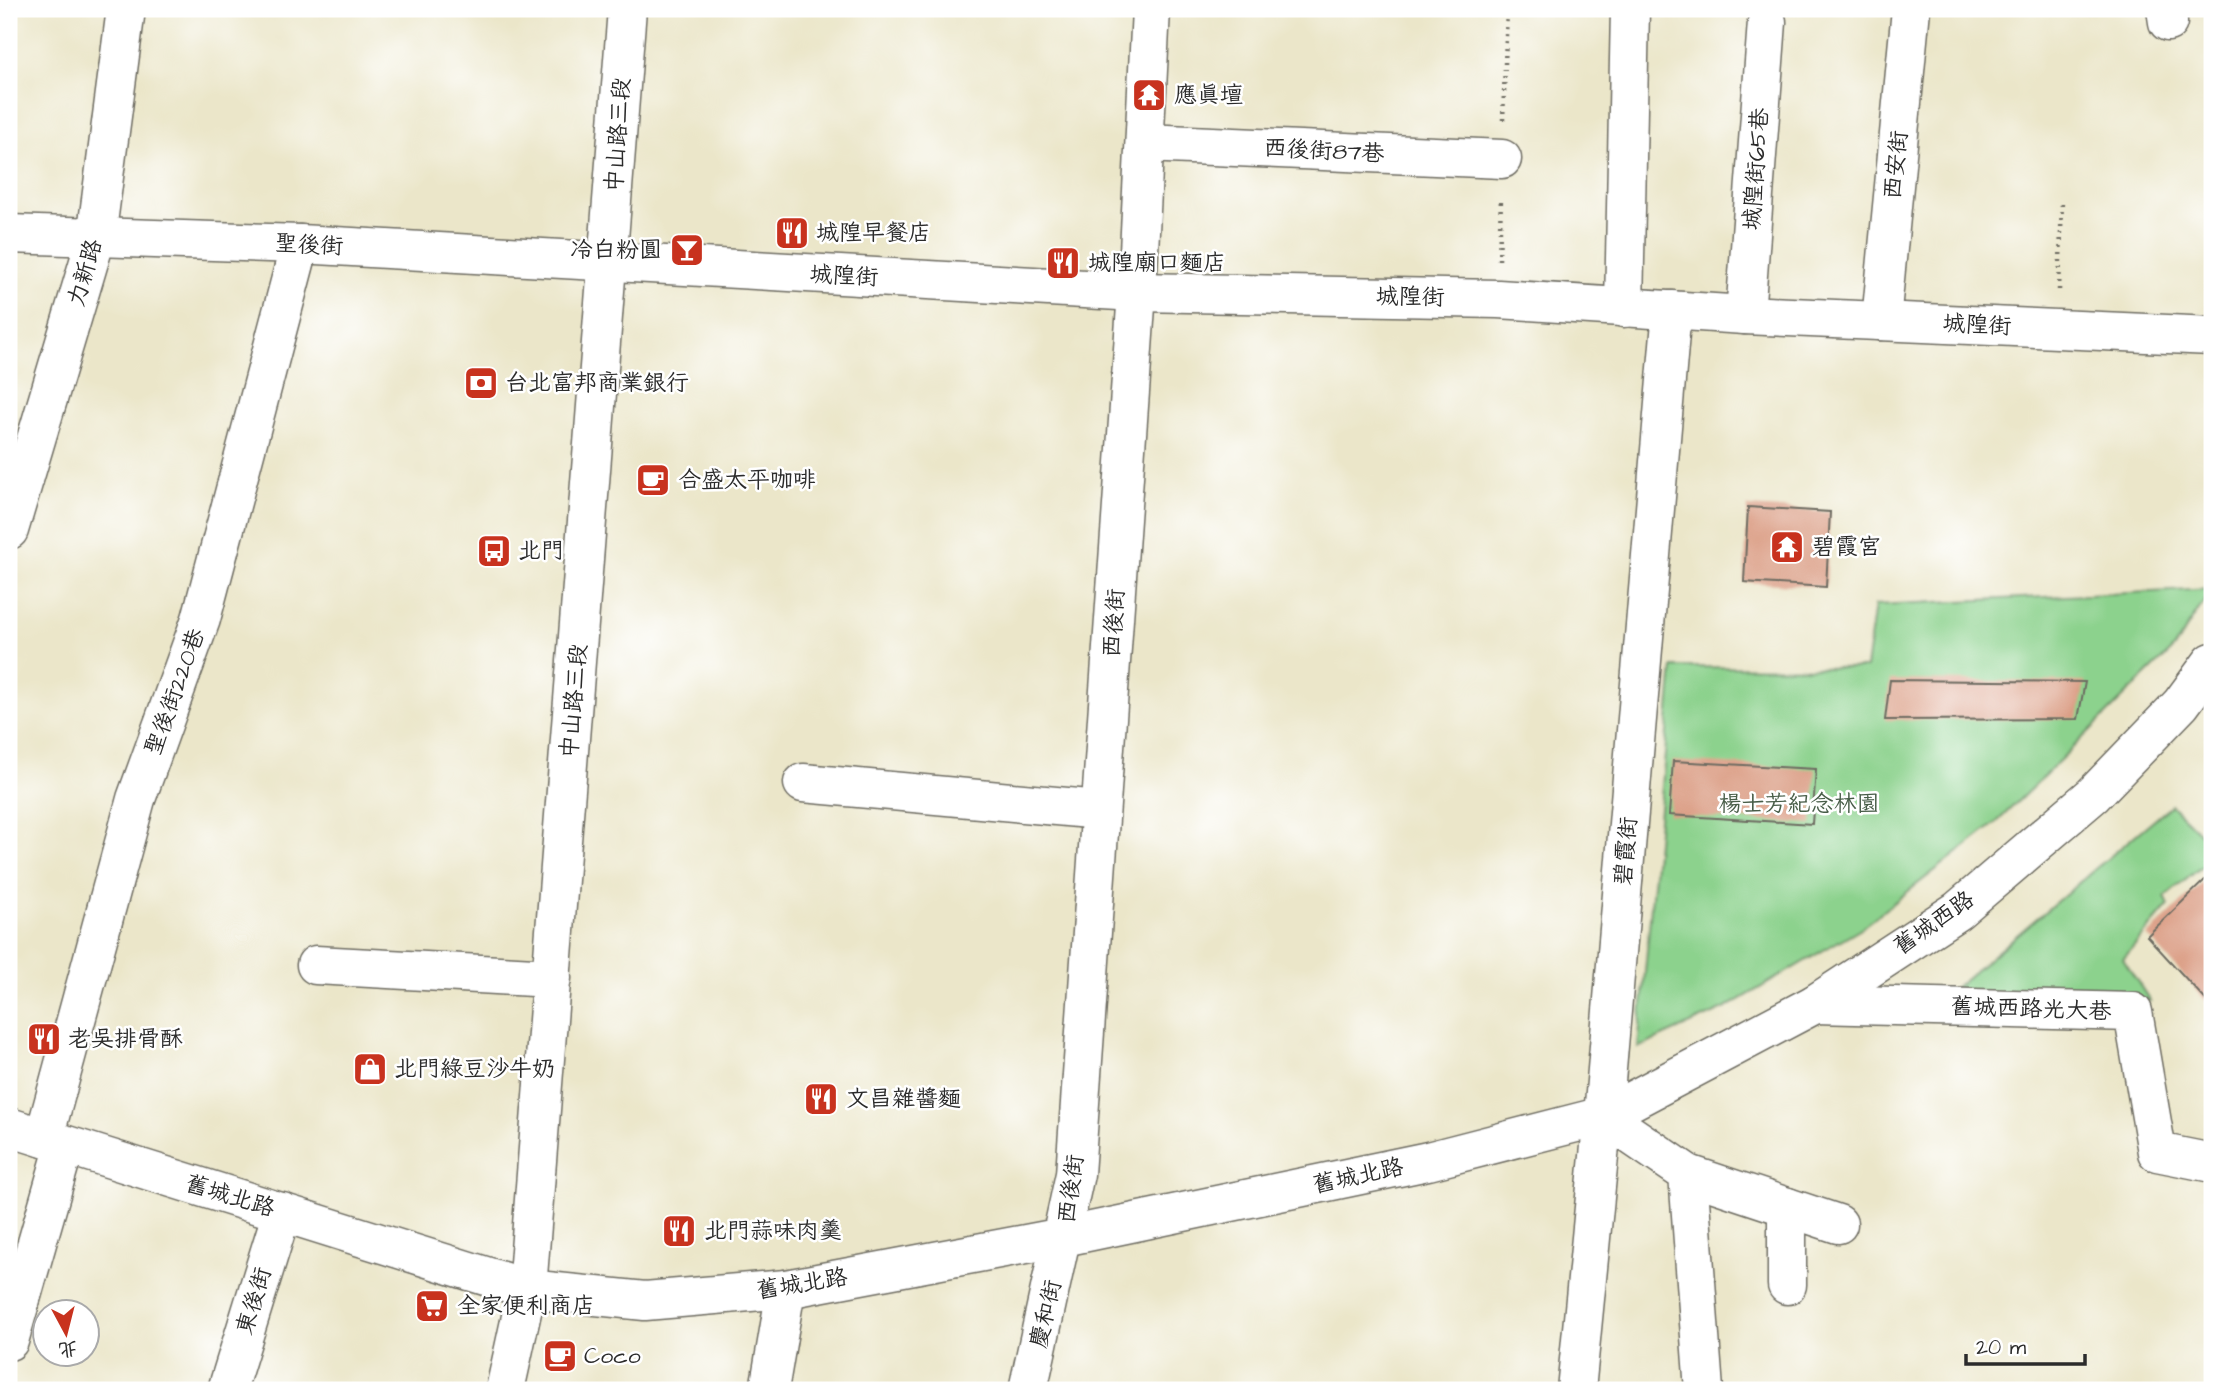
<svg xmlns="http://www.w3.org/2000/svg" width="2221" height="1399" font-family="'Architects Daughter','LXGW WenKai TC',sans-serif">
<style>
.green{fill:#8cd28d;stroke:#5c7e5c;stroke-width:2}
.building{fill:#db9f86}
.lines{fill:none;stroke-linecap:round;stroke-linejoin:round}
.minor-casing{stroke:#6e6c62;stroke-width:41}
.path{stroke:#6e6c62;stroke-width:4.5;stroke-dasharray:2 5;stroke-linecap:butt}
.minor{stroke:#fff;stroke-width:38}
.labels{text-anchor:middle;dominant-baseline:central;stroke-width:5;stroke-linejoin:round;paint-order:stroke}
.poi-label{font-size:23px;fill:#2b2b2b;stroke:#fff;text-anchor:start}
.street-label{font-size:23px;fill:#2b2b2b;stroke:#fff}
.park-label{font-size:23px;fill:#485d48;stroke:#fff}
</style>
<rect width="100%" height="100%" fill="#fff"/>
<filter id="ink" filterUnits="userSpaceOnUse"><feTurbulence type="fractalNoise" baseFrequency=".0143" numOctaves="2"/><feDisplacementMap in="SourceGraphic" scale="14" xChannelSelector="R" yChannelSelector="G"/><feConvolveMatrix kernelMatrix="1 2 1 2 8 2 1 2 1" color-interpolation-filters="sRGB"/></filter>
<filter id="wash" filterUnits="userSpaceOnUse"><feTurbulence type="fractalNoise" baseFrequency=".00686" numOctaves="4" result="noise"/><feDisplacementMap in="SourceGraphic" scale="28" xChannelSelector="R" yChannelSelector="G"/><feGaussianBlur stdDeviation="1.57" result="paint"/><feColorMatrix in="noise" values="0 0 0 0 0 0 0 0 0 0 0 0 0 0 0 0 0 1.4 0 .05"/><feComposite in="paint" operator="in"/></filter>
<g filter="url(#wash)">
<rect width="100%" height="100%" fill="#ebe6c9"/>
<!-- green -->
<g class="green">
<path d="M 2212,589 L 2174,648 L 1996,823 L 1861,928 L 1726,1008 L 1638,1048 L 1673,667 L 1866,668 L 1875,605 Z"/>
<path d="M 2171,805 L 2212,845 L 2212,858 L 2165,897 L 2169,905 L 2123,959 L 2150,1001 L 1946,995 Z"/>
</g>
<g id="blocks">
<!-- building -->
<g class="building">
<path d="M 1748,507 L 1830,512 L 1826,587 L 1744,582 Z"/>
<path d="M 1890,680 L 2085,682 L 2078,719 L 1885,720 Z"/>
<path d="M 1673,761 L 1816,769 L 1812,824 L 1669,815 Z"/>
<path d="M 2212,873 L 2212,1007 L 2147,936 Z"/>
</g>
</g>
</g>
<g filter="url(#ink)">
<use href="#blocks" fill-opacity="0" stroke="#6e6c62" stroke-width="2"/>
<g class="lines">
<!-- minor casing -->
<g class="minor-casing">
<g id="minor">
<path d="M 2166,9 L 2168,22"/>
<path d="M 1145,143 L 1502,159"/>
<path d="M 9,234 L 300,244 L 1137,292 L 1498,299 L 1745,315 L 2212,336"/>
<path d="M 1624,308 L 1630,9"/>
<path d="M 1745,315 L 1767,22"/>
<path d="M 1881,321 L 1911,9"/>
<path d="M 9,530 L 96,238 L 126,9"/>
<path d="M 803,783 L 1100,810"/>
<path d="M 316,965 L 552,978"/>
<path d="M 1815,1004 L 2133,1012 L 2157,1152 L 2212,1163"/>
<path d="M 1603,1116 L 1688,1174 L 1704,1390"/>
<path d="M 9,1127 L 527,1289 L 645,1301 L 786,1289 L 1063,1237 L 1428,1161 L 1603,1116 L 1815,1004 L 1957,911 L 2093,795 L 2181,704 L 2212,662"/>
<path d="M 44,1138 L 136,799 L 201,619 L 300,244"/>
<path d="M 1688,1174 L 1838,1224"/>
<path d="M 1787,1285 L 1787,1207"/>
<path d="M 9,1341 L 65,1145"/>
<path d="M 227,1390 L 282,1212"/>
<path d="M 505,1390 L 527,1289 L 627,9"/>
<path d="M 769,1390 L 786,1289"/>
<path d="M 1028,1390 L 1075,1174 L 1137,292 L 1151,9"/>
<path d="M 1576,1390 L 1603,1116 L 1672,310"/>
</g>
</g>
<!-- path -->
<g class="path">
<path d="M 1503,120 L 1507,9"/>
<path d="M 1499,260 L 1501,199"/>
<path d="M 2059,290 L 2062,201"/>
</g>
<!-- minor -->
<use href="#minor" class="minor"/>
</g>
</g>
<!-- icons -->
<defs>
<g id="temple-square" transform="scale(1.75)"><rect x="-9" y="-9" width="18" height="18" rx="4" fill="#c8321e" stroke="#fff"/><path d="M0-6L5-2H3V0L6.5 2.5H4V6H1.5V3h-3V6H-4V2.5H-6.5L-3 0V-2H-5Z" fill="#fff"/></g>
<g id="restaurant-square" transform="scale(1.75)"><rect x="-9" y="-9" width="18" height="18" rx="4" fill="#c8321e" stroke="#fff"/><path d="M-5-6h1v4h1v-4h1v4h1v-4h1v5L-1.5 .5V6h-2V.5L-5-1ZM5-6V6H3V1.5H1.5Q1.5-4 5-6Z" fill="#fff"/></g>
<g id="bar-square" transform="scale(1.75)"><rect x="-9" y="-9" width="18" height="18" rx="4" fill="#c8321e" stroke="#fff"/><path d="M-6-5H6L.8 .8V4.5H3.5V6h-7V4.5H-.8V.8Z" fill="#fff"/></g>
<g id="bank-square" transform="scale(1.75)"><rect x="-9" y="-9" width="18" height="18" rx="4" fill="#c8321e" stroke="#fff"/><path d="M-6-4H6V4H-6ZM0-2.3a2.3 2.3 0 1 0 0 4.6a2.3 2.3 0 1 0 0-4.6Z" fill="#fff"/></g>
<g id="cafe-square" transform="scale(1.75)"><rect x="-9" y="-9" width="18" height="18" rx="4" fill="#c8321e" stroke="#fff"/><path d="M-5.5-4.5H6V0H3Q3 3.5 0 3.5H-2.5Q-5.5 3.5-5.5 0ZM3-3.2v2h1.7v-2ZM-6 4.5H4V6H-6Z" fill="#fff"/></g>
<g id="bus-square" transform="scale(1.75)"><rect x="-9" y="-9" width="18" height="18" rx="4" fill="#c8321e" stroke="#fff"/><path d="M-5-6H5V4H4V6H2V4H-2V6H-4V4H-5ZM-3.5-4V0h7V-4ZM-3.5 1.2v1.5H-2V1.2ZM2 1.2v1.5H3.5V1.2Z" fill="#fff"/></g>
<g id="shop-square" transform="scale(1.75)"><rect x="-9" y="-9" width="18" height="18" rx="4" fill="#c8321e" stroke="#fff"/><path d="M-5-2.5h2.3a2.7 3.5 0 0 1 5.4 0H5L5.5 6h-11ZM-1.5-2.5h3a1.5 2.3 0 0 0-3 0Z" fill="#fff"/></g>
<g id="supermarket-square" transform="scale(1.75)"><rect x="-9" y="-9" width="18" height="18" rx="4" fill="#c8321e" stroke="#fff"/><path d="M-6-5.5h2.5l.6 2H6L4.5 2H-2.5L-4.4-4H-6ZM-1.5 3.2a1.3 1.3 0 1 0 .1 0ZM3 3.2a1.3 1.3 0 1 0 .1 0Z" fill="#fff"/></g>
</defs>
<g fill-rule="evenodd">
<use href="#temple-square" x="1149" y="95"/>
<use href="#restaurant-square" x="792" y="233"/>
<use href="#bar-square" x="687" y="250"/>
<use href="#restaurant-square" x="1063" y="263"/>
<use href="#bank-square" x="481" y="383"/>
<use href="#cafe-square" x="653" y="480"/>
<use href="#temple-square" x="1787" y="547"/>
<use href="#bus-square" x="494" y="551"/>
<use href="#restaurant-square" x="44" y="1039"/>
<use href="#shop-square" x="370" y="1069"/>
<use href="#restaurant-square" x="821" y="1099"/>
<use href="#restaurant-square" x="679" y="1231"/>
<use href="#supermarket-square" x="432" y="1306"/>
<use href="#cafe-square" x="560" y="1356"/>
</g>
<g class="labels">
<!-- poi labels -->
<g class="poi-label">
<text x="1174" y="95">應真壇</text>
<text x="816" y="233">城隍早餐店</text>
<text x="662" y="250" text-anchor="end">冷白粉圓</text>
<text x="1088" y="263">城隍廟口麵店</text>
<text x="505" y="383">台北富邦商業銀行</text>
<text x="678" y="480">合盛太平咖啡</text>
<text x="1812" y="547">碧霞宮</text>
<text x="518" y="551">北門</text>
<text x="68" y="1039">老吳排骨酥</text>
<text x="394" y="1069">北門綠豆沙牛奶</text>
<text x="846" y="1099">文昌雜醬麵</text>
<text x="704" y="1231">北門蒜味肉羹</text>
<text x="457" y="1306">全家便利商店</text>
<text x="584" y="1356">Coco</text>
</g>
<!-- street labels -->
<g class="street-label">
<text transform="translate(618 135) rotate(-86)">中山路三段</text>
<text transform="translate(1324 151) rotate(3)">西後街87巷</text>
<text transform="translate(1896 165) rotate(-84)">西安街</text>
<text transform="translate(1756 169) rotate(-86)">城隍街65巷</text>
<text transform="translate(309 245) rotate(3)">聖後街</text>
<text transform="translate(85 273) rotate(-74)">力新路</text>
<text transform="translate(844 276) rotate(3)">城隍街</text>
<text transform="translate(1410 297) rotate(1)">城隍街</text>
<text transform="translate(1977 325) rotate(3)">城隍街</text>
<text transform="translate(1114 623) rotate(-86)">西後街</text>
<text transform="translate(175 692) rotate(-70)">聖後街220巷</text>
<text transform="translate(574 701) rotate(-85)">中山路三段</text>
<text transform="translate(1626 851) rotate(-85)">碧霞街</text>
<text transform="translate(1934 923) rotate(-35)">舊城西路</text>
<text transform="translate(2031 1009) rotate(2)">舊城西路光大巷</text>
<text transform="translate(1358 1176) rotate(-12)">舊城北路</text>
<text transform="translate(1071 1189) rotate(-82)">西後街</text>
<text transform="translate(230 1196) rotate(17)">舊城北路</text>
<text transform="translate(802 1284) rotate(-9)">舊城北路</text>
<text transform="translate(254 1301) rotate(-73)">東後街</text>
<text transform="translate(1046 1314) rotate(-77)">慶和街</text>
</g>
<!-- park labels -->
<g class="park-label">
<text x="1799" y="804">楊士芳紀念林園</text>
</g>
</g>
<!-- margin -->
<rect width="2221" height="1399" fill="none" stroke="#fff" stroke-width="35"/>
<!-- north arrow -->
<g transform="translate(66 1333) rotate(173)"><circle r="33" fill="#ffffff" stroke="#aaaaaa" stroke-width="2"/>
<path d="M0-5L12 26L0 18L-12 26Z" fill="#c8321e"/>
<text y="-10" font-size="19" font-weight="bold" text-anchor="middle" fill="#2b2b2b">北</text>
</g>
<!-- scale -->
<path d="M1966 1354v10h119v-10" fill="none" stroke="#2b2b2b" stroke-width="3.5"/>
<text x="1976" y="1354" font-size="21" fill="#2b2b2b" stroke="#ffffff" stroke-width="5" paint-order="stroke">20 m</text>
</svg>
